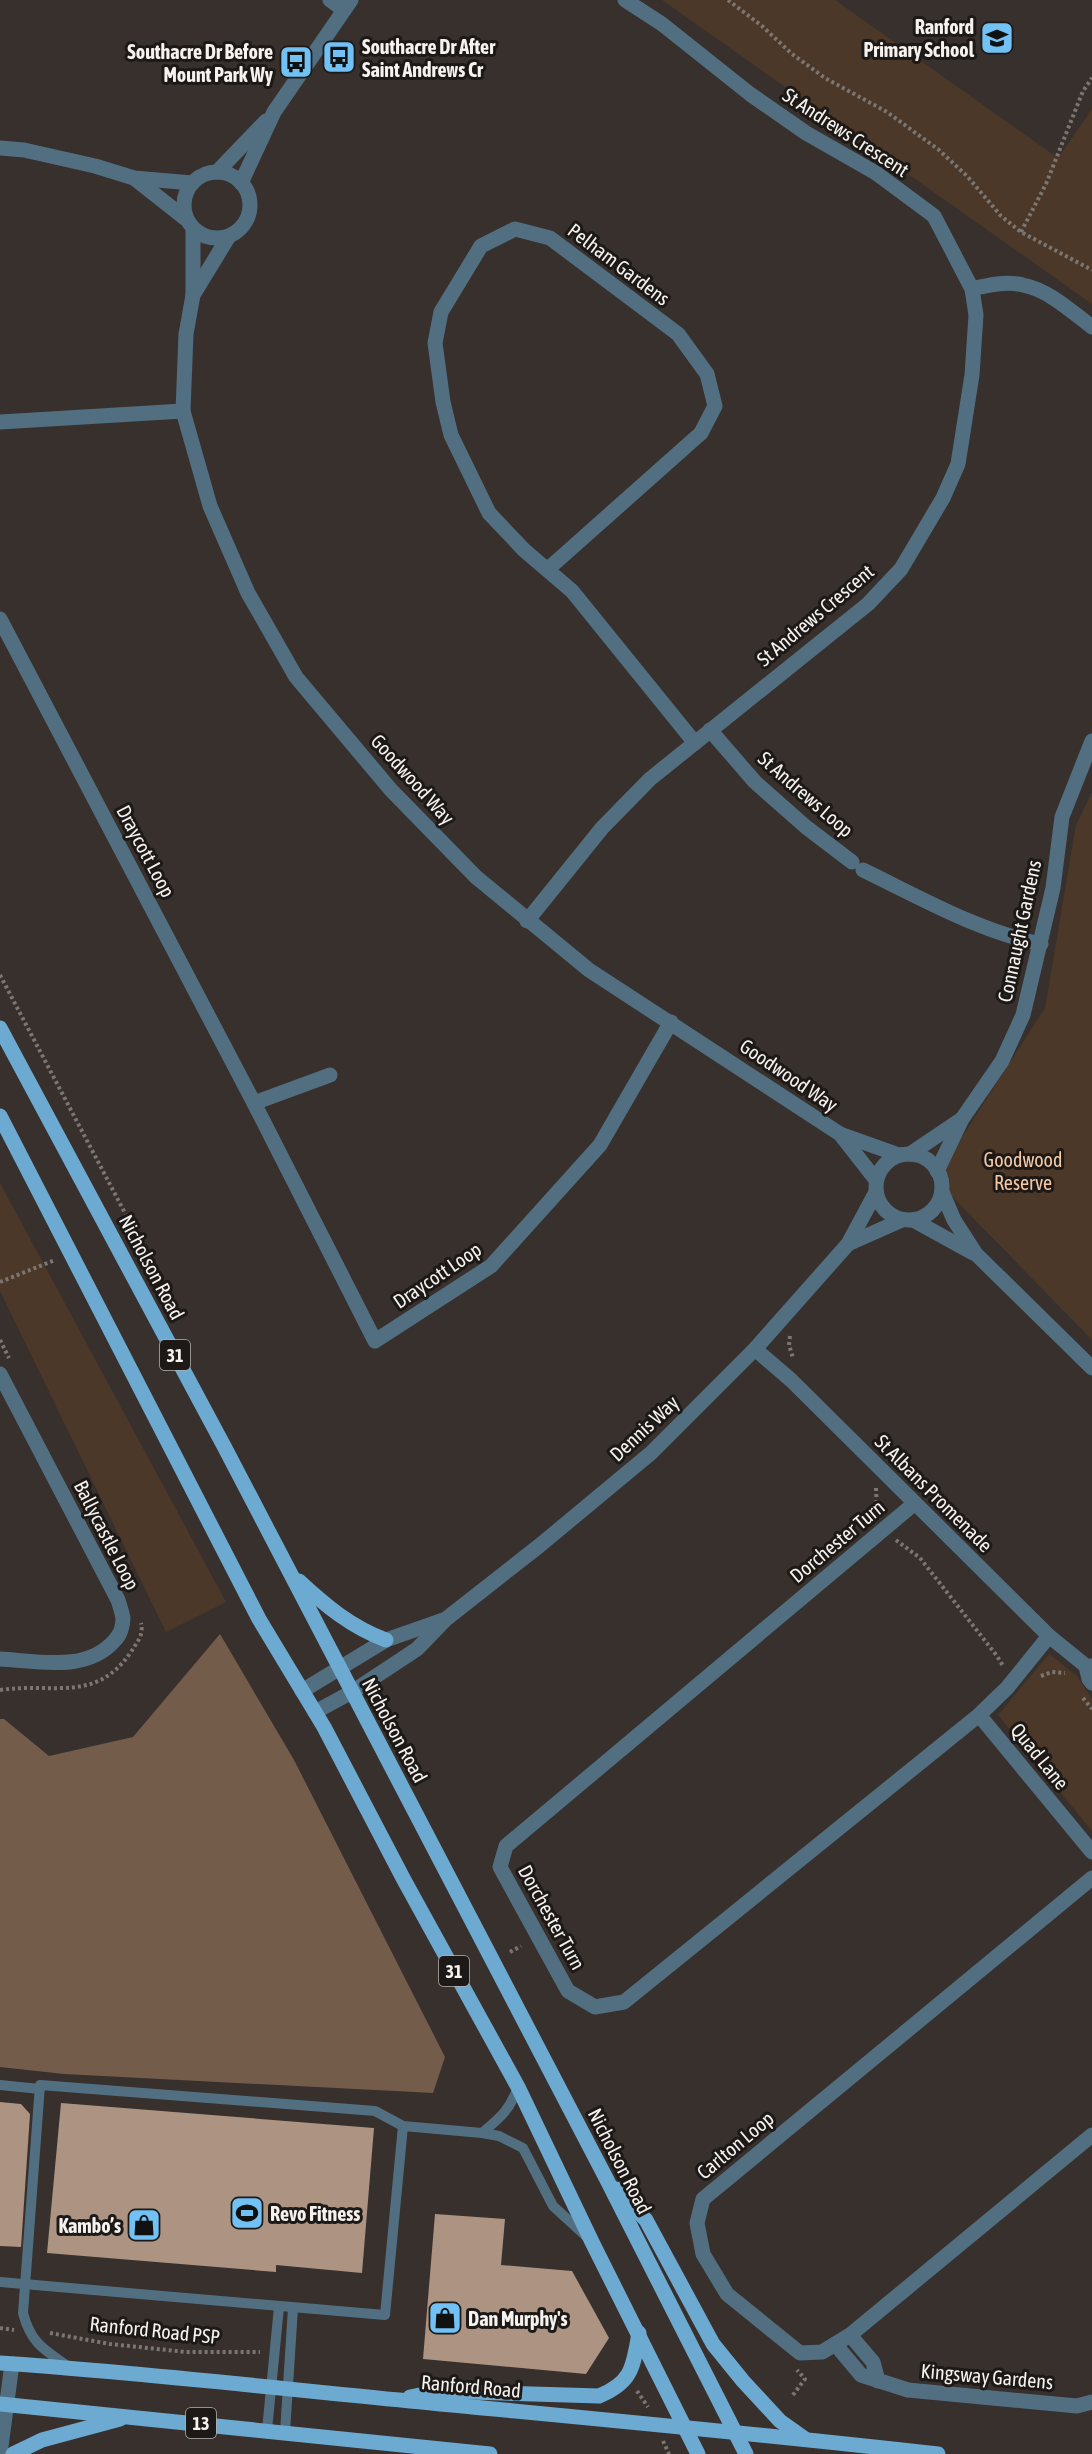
<svg xmlns="http://www.w3.org/2000/svg" width="1092" height="2454" font-family="'Asap Condensed',sans-serif">
<style>
.green{fill:#4c3828}
.forest{fill:#745c4b}
.building{fill:#ad9381}
.lines{fill:none;stroke-linecap:round;stroke-linejoin:round}
.path{stroke:#7c7672;stroke-width:4;stroke-dasharray:3 3;stroke-linecap:butt}
.service{stroke:#526f82;stroke-width:10}
.minor{stroke:#526f82;stroke-width:15}
.tertiary{stroke:#526f82;stroke-width:15}
.primary{stroke:#6daad1;stroke-width:15}
.labels{text-anchor:middle;dominant-baseline:central;stroke-width:6;stroke-linejoin:round;paint-order:stroke}
.shield{fill:#1c1917;stroke:#b5b1ae;stroke-width:1.5}
.shield-label{font-size:18px;font-weight:bold;fill:#f6f2ef}
.poi-label{font-size:20px;font-weight:bold;fill:#f6f2ef;stroke:#1c1917;text-anchor:end}
.street-label{font-size:20px;fill:#f6f2ef;stroke:#1c1917}
.park-label{font-size:20px;fill:#f7c8a5;stroke:#1c1917}
</style>
<rect width="100%" height="100%" fill="#37302c"/>
<!-- green -->
<g class="green">
<path d="M 662,0 L 835,0 L 1058,158 L 1092,109 L 1092,304 Z"/>
<path d="M 1092,792 L 1092,1340 L 935,1179 L 1045,1008 L 1076,825 Z"/>
<path d="M 0,1183 L 226,1602 L 166,1632 L 0,1291 Z"/>
<path d="M 1049,1654 L 1077,1676 L 1092,1699 L 1092,1831 L 998,1715 Z"/>
</g>
<!-- forest -->
<path class="forest" d="M 220,1634 L 294,1760 L 445,2057 L 433,2093 L 64,2074 L 0,2067 L 0,1719 L 4,1719 L 49,1756 L 133,1737 Z"/>
<!-- building -->
<g class="building">
<path d="M 0,2102 L 21,2104 L 30,2114 L 21,2247 L 0,2246 Z"/>
<path d="M 61,2103 L 374,2128 L 362,2273 L 276,2265 L 276,2272 L 47,2253 Z"/>
<path d="M 435,2214 L 505,2219 L 501,2265 L 572,2271 L 609,2338 L 586,2374 L 423,2359 Z"/>
</g>
<g class="lines">
<!-- path -->
<g class="path">
<path d="M 728,0 L 762,26 L 792,54 L 825,78 L 887,112 L 939,150 L 967,176 L 1001,216 L 1021,232 L 1092,270"/>
<path d="M 1021,232 L 1046,184 L 1083,91 L 1092,78"/>
<path d="M 0,975 L 136,1234"/>
<path d="M 0,1282 L 55,1260"/>
<path d="M 790,1336 L 789,1345 L 793,1358"/>
<path d="M 0,1340 L 9,1358"/>
<path d="M 876,1488 L 877,1511"/>
<path d="M 896,1540 L 920,1558 L 997,1656 L 1003,1666"/>
<path d="M 1041,1676 L 1052,1672 L 1065,1673"/>
<path d="M 0,1690 C 53,1682 95,1704 131,1652 C 137,1642 144,1635 141,1623"/>
<path d="M 1083,1698 L 1092,1709"/>
<path d="M 510,1952 L 521,1946"/>
<path d="M 0,2328 L 14,2330"/>
<path d="M 50,2333 L 110,2344 L 186,2352 L 260,2352"/>
<path d="M 637,2391 L 648,2407"/>
<path d="M 793,2395 L 805,2379 L 797,2370"/>
<path d="M 663,2441 L 669,2454"/>
</g>
<!-- service -->
<g class="service">
<path d="M 0,2085 L 40,2089"/>
<path d="M 482,2133 C 501,2117 509,2111 518,2087"/>
<path d="M 0,2282 L 385,2315 L 403,2126 L 482,2133 L 499,2136 L 523,2148 L 553,2206 L 588,2238"/>
<path d="M 69,2367 C 45,2350 31,2344 23,2313 L 40,2085 L 375,2111 L 403,2126"/>
<path d="M 267,2430 L 279,2307"/>
<path d="M 285,2432 L 293,2308"/>
</g>
<!-- minor -->
<g class="minor">
<path d="M 330,0 L 344,10"/>
<path d="M 972,289 C 988,285 1006,281 1023,285 C 1049,290 1072,312 1092,327"/>
<path d="M 0,422 L 183,411"/>
<path d="M 548,569 L 701,433 L 715,406 L 707,374 L 678,334 L 550,238 L 515,229 L 481,246 L 441,312 L 435,343 L 443,402 L 451,435 L 489,513 L 524,550 L 572,591 L 695,743"/>
<path d="M 0,619 L 254,1103 L 375,1341 L 491,1266 L 600,1145 L 671,1022"/>
<path d="M 710,730 L 755,782 L 806,827 L 852,862"/>
<path d="M 863,870 C 921,898 978,931 1041,944"/>
<path d="M 527,921 L 602,828 L 650,779 L 868,604 L 901,569 L 943,498 L 958,464 L 972,375 L 976,315 L 972,289 L 934,216 L 876,173 L 806,133 L 750,94 L 662,24 L 625,0"/>
<path d="M 254,1103 L 330,1075"/>
<path d="M 910,1154 L 962,1119"/>
<path d="M 937,1171 L 962,1119 L 1002,1061 L 1023,1015 L 1053,888 L 1062,817 L 1092,741"/>
<path d="M 848,1244 L 902,1220"/>
<path d="M 755,1349 L 791,1380 L 1049,1636 L 1086,1666 L 1092,1666"/>
<path d="M 0,1374 L 118,1600 C 120,1606 122,1613 123,1618 C 123,1626 120,1635 115,1640 C 87,1673 38,1661 0,1659"/>
<path d="M 915,1503 L 506,1846 L 500,1867 L 568,1991 L 595,2007 L 624,2002 L 979,1715 L 1007,1688 L 1049,1636"/>
<path d="M 1086,1666 L 1089,1679 L 1092,1683"/>
<path d="M 302,1691 L 386,1640 L 443,1620"/>
<path d="M 315,1712 L 352,1692 L 417,1649 L 446,1619 L 539,1546 L 651,1453 L 755,1349 L 848,1244 L 876,1192"/>
<path d="M 979,1715 L 1092,1852"/>
<path d="M 1092,1878 L 703,2199 L 697,2223 L 703,2254 L 727,2294 L 800,2353 L 822,2352 L 850,2335 L 1092,2135"/>
<path d="M 850,2335 L 873,2362 L 878,2381"/>
<path d="M 835,2344 L 861,2375 L 908,2390 L 1077,2406 L 1092,2402"/>
<path d="M 0,2454 L 12,2364"/>
</g>
<!-- tertiary -->
<g class="tertiary">
<path d="M 0,148 L 24,150 L 95,166 L 134,178 L 192,183"/>
<path d="M 217,172 L 266,121"/>
<circle cx="217" cy="205" r="33"/>
<path d="M 134,178 L 186,219"/>
<path d="M 241,183 L 274,112 L 351,0"/>
<path d="M 193,228 L 193,295 L 186,334 L 183,411 L 210,506 L 248,593 L 296,677 L 391,790 L 476,877 L 589,970 L 840,1134 L 899,1155"/>
<path d="M 193,295 L 229,236"/>
<path d="M 840,1134 L 876,1180"/>
<circle cx="909" cy="1187" r="33"/>
<path d="M 942,1192 L 954,1220 L 976,1254 L 1092,1368"/>
<path d="M 913,1220 L 973,1253"/>
</g>
<!-- primary -->
<g class="primary">
<path d="M 0,1028 L 225,1448 L 606,2178 L 746,2454"/>
<path d="M 0,1116 L 259,1619 L 324,1727 L 404,1880 L 518,2087 L 592,2242 L 698,2454"/>
<path d="M 299,1581 C 326,1606 351,1627 386,1640"/>
<path d="M 616,2189 L 646,2220 L 713,2344 L 743,2381 L 780,2421 L 804,2438"/>
<path d="M 0,2363 C 137,2372 273,2388 410,2401 C 586,2418 762,2434 938,2454"/>
<path d="M 410,2397 L 439,2391 L 599,2396 C 633,2382 633,2366 639,2333"/>
<path d="M 0,2404 L 490,2454"/>
<path d="M 13,2454 L 42,2440 L 120,2419"/>
</g>
</g>
<!-- icons -->
<defs>
<g id="school-square" transform="scale(1.725)"><rect x="-9" y="-9" width="18" height="18" rx="4" fill="#71c1f5" stroke="#1c1917"/><path d="M0-5L7-2L0 1L-7-2ZM-4 1L0 2.5L4 1V4Q0 6-4 4Z" fill="#111"/></g>
<g id="bus-square" transform="scale(1.725)"><rect x="-9" y="-9" width="18" height="18" rx="4" fill="#71c1f5" stroke="#1c1917"/><path d="M-5-6H5V4H4V6H2V4H-2V6H-4V4H-5ZM-3.5-4V0h7V-4ZM-3.5 1.2v1.5H-2V1.2ZM2 1.2v1.5H3.5V1.2Z" fill="#111"/></g>
<g id="stadium-square" transform="scale(1.725)"><rect x="-9" y="-9" width="18" height="18" rx="4" fill="#71c1f5" stroke="#1c1917"/><path d="M0-5a6.5 5 0 1 0 0 10a6.5 5 0 1 0 0-10ZM-3.5-1.8h7v3.6h-7Z" fill="#111"/></g>
<g id="shop-square" transform="scale(1.725)"><rect x="-9" y="-9" width="18" height="18" rx="4" fill="#71c1f5" stroke="#1c1917"/><path d="M-5-2.5h2.3a2.7 3.5 0 0 1 5.4 0H5L5.5 6h-11ZM-1.5-2.5h3a1.5 2.3 0 0 0-3 0Z" fill="#111"/></g>
</defs>
<g fill-rule="evenodd">
<use href="#school-square" x="997" y="38"/>
<use href="#bus-square" x="339" y="57"/>
<use href="#bus-square" x="296" y="62"/>
<use href="#stadium-square" x="247" y="2213"/>
<use href="#shop-square" x="144" y="2225"/>
<use href="#shop-square" x="445" y="2318"/>
</g>
<g class="labels">
<!-- shield labels -->
<g class="shield">
<rect x="160" y="1340" width="30" height="30" rx="4.5"/>
<rect x="439" y="1956" width="30" height="30" rx="4.5"/>
<rect x="186" y="2408" width="30" height="30" rx="4.5"/>
</g>
<g class="shield-label">
<text x="175" y="1355">31</text>
<text x="454" y="1971">31</text>
<text x="201" y="2423">13</text>
</g>
<!-- poi labels -->
<g class="poi-label">
<text x="974" y="26">Ranford<tspan x="974" dy="23">Primary School</tspan></text>
<text x="362" y="46" text-anchor="start">Southacre Dr After<tspan x="362" dy="23">Saint Andrews Cr</tspan></text>
<text x="273" y="51">Southacre Dr Before<tspan x="273" dy="23">Mount Park Wy</tspan></text>
<text x="270" y="2213" text-anchor="start">Revo Fitness</text>
<text x="121" y="2225">Kambo’s</text>
<text x="468" y="2318" text-anchor="start">Dan Murphy's</text>
</g>
<!-- street labels -->
<g class="street-label">
<text transform="translate(846 132) rotate(33)">St Andrews Crescent</text>
<text transform="translate(619 264) rotate(37)">Pelham Gardens</text>
<text transform="translate(815 615) rotate(-40)">St Andrews Crescent</text>
<text transform="translate(413 779) rotate(48)">Goodwood Way</text>
<text transform="translate(806 794) rotate(41)">St Andrews Loop</text>
<text transform="translate(146 851) rotate(62)">Draycott Loop</text>
<text transform="translate(1019 931) rotate(-78)">Connaught Gardens</text>
<text transform="translate(789 1075) rotate(34)">Goodwood Way</text>
<text transform="translate(152 1267) rotate(62)">Nicholson Road</text>
<text transform="translate(437 1275) rotate(-34)">Draycott Loop</text>
<text transform="translate(644 1428) rotate(-43)">Dennis Way</text>
<text transform="translate(934 1493) rotate(45)">St Albans Promenade</text>
<text transform="translate(107 1535) rotate(63)">Ballycastle Loop</text>
<text transform="translate(837 1541) rotate(-40)">Dorchester Turn</text>
<text transform="translate(395 1730) rotate(62)">Nicholson Road</text>
<text transform="translate(1040 1756) rotate(51)">Quad Lane</text>
<text transform="translate(552 1917) rotate(61)">Dorchester Turn</text>
<text transform="translate(735 2145) rotate(-40)">Carlton Loop</text>
<text transform="translate(620 2161) rotate(63)">Nicholson Road</text>
<text transform="translate(155 2330) rotate(6)">Ranford Road PSP</text>
<text transform="translate(987 2376) rotate(5)">Kingsway Gardens</text>
<text transform="translate(471 2386) rotate(5)">Ranford Road</text>
</g>
<!-- park labels -->
<g class="park-label">
<text x="1023" y="1159">Goodwood<tspan x="1023" dy="23">Reserve</tspan></text>
</g>
</g>
</svg>
